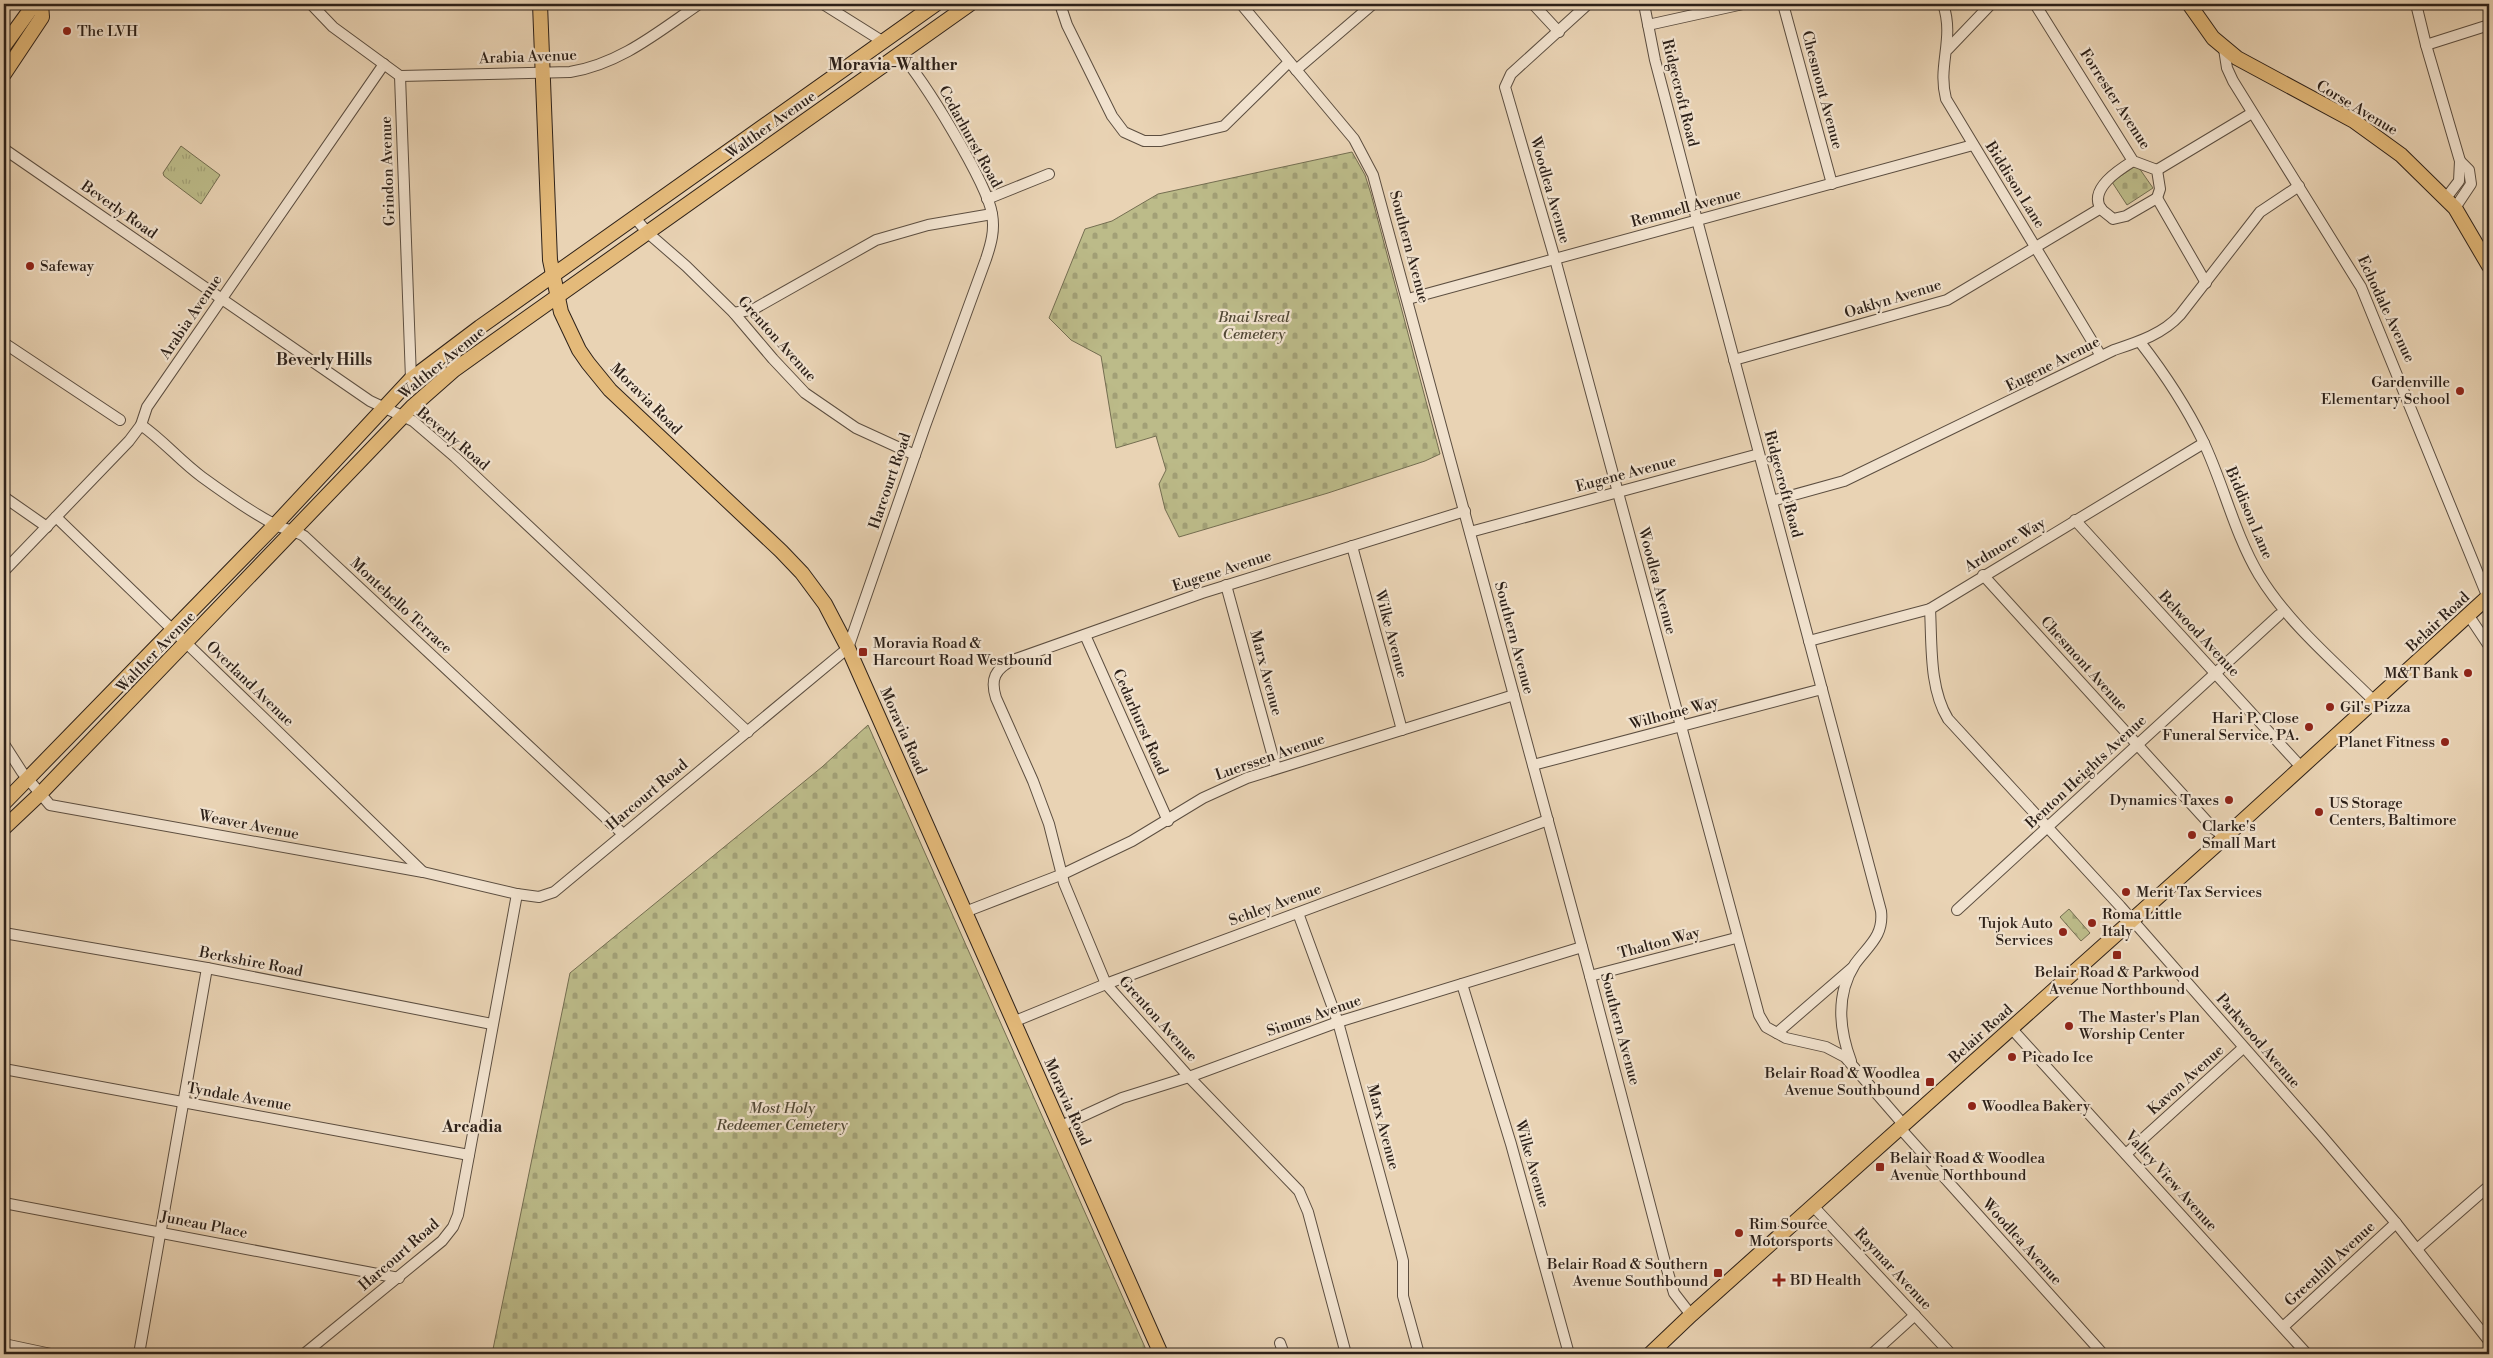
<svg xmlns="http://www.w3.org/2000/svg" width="2493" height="1358" font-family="'Libre Bodoni',serif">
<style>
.grass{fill:url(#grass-tufts);stroke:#746e51}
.cemetery{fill:url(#cemetery-stones);stroke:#746e51}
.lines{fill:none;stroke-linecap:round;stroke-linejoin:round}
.minor-casing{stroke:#5c4e40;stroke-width:12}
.major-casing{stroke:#2d2119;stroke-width:16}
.minor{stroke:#f1e2ce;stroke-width:10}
.major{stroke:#e4ba7a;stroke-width:14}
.poi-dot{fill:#8f2418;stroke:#f1e2ce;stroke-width:2}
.labels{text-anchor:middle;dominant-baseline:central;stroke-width:4.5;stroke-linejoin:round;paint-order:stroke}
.poi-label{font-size:15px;fill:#2d2119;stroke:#f1e2ce;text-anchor:start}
.street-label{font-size:15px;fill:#2d2119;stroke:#f1e2ce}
.park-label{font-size:15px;font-style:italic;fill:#514835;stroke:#f1e2ce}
.neighbourhood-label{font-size:16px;font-weight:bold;fill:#2d2119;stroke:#f1e2ce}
</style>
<defs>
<pattern id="grass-tufts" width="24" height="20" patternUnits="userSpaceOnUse" patternTransform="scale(1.25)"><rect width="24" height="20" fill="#bcbb89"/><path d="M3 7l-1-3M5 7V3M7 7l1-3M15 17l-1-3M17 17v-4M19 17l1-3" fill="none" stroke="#a2a076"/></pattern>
<pattern id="cemetery-stones" width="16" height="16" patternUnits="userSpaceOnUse" patternTransform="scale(1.25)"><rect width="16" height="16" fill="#bcbb89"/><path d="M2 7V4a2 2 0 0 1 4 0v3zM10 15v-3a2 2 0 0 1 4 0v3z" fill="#a2a076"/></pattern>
</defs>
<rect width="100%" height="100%" fill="#e9d3b4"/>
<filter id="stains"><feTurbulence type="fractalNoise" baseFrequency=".004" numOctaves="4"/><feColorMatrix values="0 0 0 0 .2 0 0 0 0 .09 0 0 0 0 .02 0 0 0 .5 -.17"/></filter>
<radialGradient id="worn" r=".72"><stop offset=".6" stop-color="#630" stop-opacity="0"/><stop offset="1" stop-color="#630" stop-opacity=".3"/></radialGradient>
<!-- grass -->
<path class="grass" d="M 181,146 L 220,175 L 201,204 L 164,176 L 163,173 Z"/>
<!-- cemetery -->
<g class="cemetery">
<path d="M 1352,152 L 1365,175 L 1371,194 L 1440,454 L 1425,461 L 1328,493 L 1179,537 L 1165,509 L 1159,484 L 1166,470 L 1156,436 L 1116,448 L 1101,356 L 1071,340 L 1049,318 L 1085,229 L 1112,221 L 1158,194 Z"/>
<path d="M 2137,165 L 2153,188 L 2127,205 L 2112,182 Z"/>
<path d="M 868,725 L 1148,1354 L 492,1354 L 570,973 L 822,767 Z"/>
<path d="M 2069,909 L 2090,933 L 2081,941 L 2060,917 Z"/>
</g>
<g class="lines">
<!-- minor casing -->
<g class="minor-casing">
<g id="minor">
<path d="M 311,4 L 333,27 L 400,76"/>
<path d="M 823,4 L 882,41"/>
<path d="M 1060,4 L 1067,25 L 1112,116 L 1124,132 L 1144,141 L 1161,141 L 1224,126 L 1289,62"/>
<path d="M 1241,4 L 1354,139 L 1373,175 L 1590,976 L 1666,1266 L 1674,1293 L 1691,1315"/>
<path d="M 1533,4 L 1559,32"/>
<path d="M 1588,4 L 1511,74 L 1505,87 L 1555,259 L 1759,1015 L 1766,1027 L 1786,1038 L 1826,1047 L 1845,1057 L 1903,1124"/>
<path d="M 1644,4 L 1655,60 L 1697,220 L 1881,911 C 1884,936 1868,946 1855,964 C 1836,994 1839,1029 1851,1061"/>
<path d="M 1783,4 L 1832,184"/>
<path d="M 1943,4 C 1955,39 1937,65 1946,99 L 2101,356"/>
<path d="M 2035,4 L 2133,161 L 2157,170 L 2160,189 L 2157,198"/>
<path d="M 2416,4 L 2426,45 L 2460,161 L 2459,181 L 2446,198"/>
<path d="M 1648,25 L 1743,4"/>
<path d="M 2426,45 L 2489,25"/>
<path d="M 1948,49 L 1991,4"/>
<path d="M 2224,49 L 2227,68 L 2233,81 L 2361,287 L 2488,598"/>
<path d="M 1296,70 L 1373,4"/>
<path d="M 400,76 L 570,72 C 620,64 658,32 699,4"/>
<path d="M 400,76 L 411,379"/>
<path d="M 4,149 L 370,401 L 413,421 L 455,457 L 748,732"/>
<path d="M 2133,161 C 2120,169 2088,189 2101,209 C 2104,212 2110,216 2113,219 L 2126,216 L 2157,198"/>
<path d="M 2157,170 L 2252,113"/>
<path d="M 2157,198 L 2206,283"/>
<path d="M 987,199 L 1049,174"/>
<path d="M 2455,208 L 2471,184 L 2469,170 L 2460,161"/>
<path d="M 635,218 L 648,233 L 686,266 L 734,313 L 773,359 L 805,393 L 856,428 L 915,455"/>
<path d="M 1408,299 L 1973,145"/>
<path d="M 734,313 L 754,309 L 876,240 L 928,225 L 992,214"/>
<path d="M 2140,342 C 2164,373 2186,406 2203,441 C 2224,485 2234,533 2259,575 C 2288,623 2335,662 2374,701"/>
<path d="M 4,343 L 120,420"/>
<path d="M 1734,360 L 1947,300 L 2101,208"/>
<path d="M 141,425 C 163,440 180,461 202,477 C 224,493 248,510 272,523 C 282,529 294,530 304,536 L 623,834"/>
<path d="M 4,497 L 47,527"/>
<path d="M 1772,501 L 1844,481 L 2114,350 C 2138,342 2163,334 2180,315 L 2260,212 L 2299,186"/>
<path d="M 56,517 L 423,872"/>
<path d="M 2075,520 L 2301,767"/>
<path d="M 1470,532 L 1759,454"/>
<path d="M 1352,546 L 1402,730"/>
<path d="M 4,571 L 129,441 L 141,425 L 147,407 L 384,64"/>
<path d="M 1983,575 L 2214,829 L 2225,837"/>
<path d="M 1226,585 L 1276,768"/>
<path d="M 1930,609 C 1932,644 1929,688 1948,719 L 2120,906 L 2321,1135 L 2396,1223 L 2489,1341"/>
<path d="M 2469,616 L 2489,646"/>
<path d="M 1085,635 L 1168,821"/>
<path d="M 1809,641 L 1930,609 L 2204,443"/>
<path d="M 4,744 L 22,772 L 50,805 L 423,872 L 517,894 L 539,897 L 554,892 L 848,648 L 925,426 L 986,259 C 991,244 995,230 992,214 C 988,185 921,74 900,54"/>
<path d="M 1533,765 L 1822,689"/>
<path d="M 1957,910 L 2279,615"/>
<path d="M 965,912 L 1063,874 L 1132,841 L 1203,798 L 1247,778 L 1514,695"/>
<path d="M 1298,913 L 1338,1022 L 1400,1249 L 1403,1261 L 1403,1296 L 1419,1354"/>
<path d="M 4,933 L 207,968 L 492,1024"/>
<path d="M 1590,976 L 1736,938"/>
<path d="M 1462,984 L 1511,1144 L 1569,1354"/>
<path d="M 1013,1022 L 1106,984 L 1548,820"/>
<path d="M 2011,1028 L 2307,1354"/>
<path d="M 1777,1033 L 1852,968"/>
<path d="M 4,1069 L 469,1155"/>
<path d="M 1061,1126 L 1122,1098 L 1189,1077 L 1338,1022 L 1582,947"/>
<path d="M 1899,1127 L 2103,1354"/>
<path d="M 2126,1154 L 2243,1048"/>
<path d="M 4,1203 L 399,1278"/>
<path d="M 1813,1206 L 1951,1354"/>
<path d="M 2417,1249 L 2489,1186"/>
<path d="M 2283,1327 L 2396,1223"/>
<path d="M 1280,1343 L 1284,1354"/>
<path d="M 4,1344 L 51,1354"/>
<path d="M 139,1354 L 207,968"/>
<path d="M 304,1354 L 442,1241 L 453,1227 L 458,1215 L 517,894"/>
<path d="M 1346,1354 L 1308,1212 L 1299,1191 L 1189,1077 L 1106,984 L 1064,883 L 1049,824 L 1033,781 L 996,698 C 990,679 995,669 1013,660 L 1202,593 L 1465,511"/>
<path d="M 1872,1354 L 1915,1315"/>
</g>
</g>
<!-- major casing -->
<g class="major-casing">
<g id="major">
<path d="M 540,4 L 550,260 L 561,312 L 579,350 L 588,363 L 610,390 L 781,551 L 802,573 L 825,604 L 848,648 L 1161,1354"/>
<path d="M 2189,4 L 2213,38 L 2237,58 L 2354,121 L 2401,155 L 2455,208 L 2489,266"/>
<path d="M 4,46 L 30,10 L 42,4"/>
<path d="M 4,74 L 42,17 L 41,4"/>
<path d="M 4,803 L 275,525 L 411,379 L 480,327 L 936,4"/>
<path d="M 4,828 L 40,794 L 412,407 L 454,370 L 517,325 L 970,4"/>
<path d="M 1650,1354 L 1691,1315 L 2225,837 L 2489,596"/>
</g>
</g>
<!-- minor -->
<use href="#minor" class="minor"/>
<!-- major -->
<use href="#major" class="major"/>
</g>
<!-- markers -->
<g class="poi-dot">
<circle cx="67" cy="31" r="5"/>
<circle cx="30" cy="266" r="5"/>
<circle cx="2460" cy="391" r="5"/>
<rect x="858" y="647" width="10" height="10" rx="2.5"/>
<circle cx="2468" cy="673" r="5"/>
<circle cx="2330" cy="707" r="5"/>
<circle cx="2309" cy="727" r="5"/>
<circle cx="2445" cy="742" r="5"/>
<circle cx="2229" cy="800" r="5"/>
<circle cx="2319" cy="812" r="5"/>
<circle cx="2192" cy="835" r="5"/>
<circle cx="2126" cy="892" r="5"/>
<circle cx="2092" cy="923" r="5"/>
<circle cx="2063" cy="932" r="5"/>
<rect x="2112" y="950" width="10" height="10" rx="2.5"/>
<circle cx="2069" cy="1026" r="5"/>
<circle cx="2012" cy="1057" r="5"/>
<rect x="1925" y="1077" width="10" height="10" rx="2.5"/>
<circle cx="1972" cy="1106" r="5"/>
<rect x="1875" y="1162" width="10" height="10" rx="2.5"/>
<circle cx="1739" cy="1233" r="5"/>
<rect x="1713" y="1268" width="10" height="10" rx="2.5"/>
<path d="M1776.5 1272.5h5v5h5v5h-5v5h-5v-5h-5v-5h5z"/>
</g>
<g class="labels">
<!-- poi labels -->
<g class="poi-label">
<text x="77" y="31">The LVH</text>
<text x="40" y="266">Safeway</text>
<text x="2450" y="382" text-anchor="end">Gardenville<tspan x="2450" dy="17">Elementary School</tspan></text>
<text x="873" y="643">Moravia Road &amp;<tspan x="873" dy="17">Harcourt Road Westbound</tspan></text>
<text x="2458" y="673" text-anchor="end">M&amp;T Bank</text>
<text x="2340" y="707">Gil's Pizza</text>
<text x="2299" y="718" text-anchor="end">Hari P. Close<tspan x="2299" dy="17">Funeral Service, PA.</tspan></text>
<text x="2435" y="742" text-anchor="end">Planet Fitness</text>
<text x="2219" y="800" text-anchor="end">Dynamics Taxes</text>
<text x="2329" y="803">US Storage<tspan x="2329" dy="17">Centers, Baltimore</tspan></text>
<text x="2202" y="826">Clarke's<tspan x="2202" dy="17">Small Mart</tspan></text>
<text x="2136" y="892">Merit Tax Services</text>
<text x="2102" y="914">Roma Little<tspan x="2102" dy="17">Italy</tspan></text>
<text x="2053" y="923" text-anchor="end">Tujok Auto<tspan x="2053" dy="17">Services</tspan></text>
<text x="2117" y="972" text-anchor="middle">Belair Road &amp; Parkwood<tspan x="2117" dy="17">Avenue Northbound</tspan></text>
<text x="2079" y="1017">The Master's Plan<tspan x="2079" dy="17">Worship Center</tspan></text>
<text x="2022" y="1057">Picado Ice</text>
<text x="1920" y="1073" text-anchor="end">Belair Road &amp; Woodlea<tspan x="1920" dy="17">Avenue Southbound</tspan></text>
<text x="1982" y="1106">Woodlea Bakery</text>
<text x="1890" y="1158">Belair Road &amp; Woodlea<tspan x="1890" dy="17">Avenue Northbound</tspan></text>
<text x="1749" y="1224">Rim Source<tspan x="1749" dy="17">Motorsports</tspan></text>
<text x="1708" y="1264" text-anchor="end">Belair Road &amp; Southern<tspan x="1708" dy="17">Avenue Southbound</tspan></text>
<text x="1790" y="1280">BD Health</text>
</g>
<!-- street labels -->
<g class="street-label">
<text transform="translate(528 57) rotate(-2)">Arabia Avenue</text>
<text transform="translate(1822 90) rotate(75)">Chesmont Avenue</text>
<text transform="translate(1680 93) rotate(76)">Ridgecroft Road</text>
<text transform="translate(2115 99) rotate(57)">Forrester Avenue</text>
<text transform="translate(2357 108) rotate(31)">Corse Avenue</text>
<text transform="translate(771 125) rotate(-35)">Walther Avenue</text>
<text transform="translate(970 137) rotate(61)">Cedarhurst Road</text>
<text transform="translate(388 171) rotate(-92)">Grindon Avenue</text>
<text transform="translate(2015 185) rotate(58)">Biddison Lane</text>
<text transform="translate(1550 190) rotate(74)">Woodlea Avenue</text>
<text transform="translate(1686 208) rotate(-15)">Remmell Avenue</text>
<text transform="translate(119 210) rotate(35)">Beverly Road</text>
<text transform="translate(1409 247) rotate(75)">Southern Avenue</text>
<text transform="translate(1893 299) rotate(-17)">Oaklyn Avenue</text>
<text transform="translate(2386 309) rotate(65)">Echodale Avenue</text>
<text transform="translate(191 317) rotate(-56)">Arabia Avenue</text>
<text transform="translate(777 339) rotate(48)">Grenton Avenue</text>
<text transform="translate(442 363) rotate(-39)">Walther Avenue</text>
<text transform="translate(2053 364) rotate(-27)">Eugene Avenue</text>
<text transform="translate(646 399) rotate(45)">Moravia Road</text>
<text transform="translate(453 439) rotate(40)">Beverly Road</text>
<text transform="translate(1626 474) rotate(-15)">Eugene Avenue</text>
<text transform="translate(890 481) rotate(-71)">Harcourt Road</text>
<text transform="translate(1783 484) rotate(75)">Ridgecroft Road</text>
<text transform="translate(2249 513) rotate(67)">Biddison Lane</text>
<text transform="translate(2005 545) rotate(-31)">Ardmore Way</text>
<text transform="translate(1222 571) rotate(-18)">Eugene Avenue</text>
<text transform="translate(1657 581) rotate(75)">Woodlea Avenue</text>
<text transform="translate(401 606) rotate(43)">Montebello Terrace</text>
<text transform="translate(2438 622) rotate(-43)">Belair Road</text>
<text transform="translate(1391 634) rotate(75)">Wilke Avenue</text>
<text transform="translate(2199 634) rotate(47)">Belwood Avenue</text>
<text transform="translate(1514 638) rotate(75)">Southern Avenue</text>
<text transform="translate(156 652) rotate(-46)">Walther Avenue</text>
<text transform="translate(2084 664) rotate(48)">Chesmont Avenue</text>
<text transform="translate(1266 673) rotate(75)">Marx Avenue</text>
<text transform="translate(250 684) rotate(44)">Overland Avenue</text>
<text transform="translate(1674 713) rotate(-15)">Wilhome Way</text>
<text transform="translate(1140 722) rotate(66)">Cedarhurst Road</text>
<text transform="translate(903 731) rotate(66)">Moravia Road</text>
<text transform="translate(1270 757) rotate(-19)">Luerssen Avenue</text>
<text transform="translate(2086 772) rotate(-43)">Benton Heights Avenue</text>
<text transform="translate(647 795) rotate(-40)">Harcourt Road</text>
<text transform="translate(249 825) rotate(11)">Weaver Avenue</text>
<text transform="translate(1275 905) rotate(-20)">Schley Avenue</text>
<text transform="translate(1659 943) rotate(-15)">Thalton Way</text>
<text transform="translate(251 962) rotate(11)">Berkshire Road</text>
<text transform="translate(1314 1016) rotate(-19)">Simms Avenue</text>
<text transform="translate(1158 1019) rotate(48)">Grenton Avenue</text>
<text transform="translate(1620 1029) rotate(75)">Southern Avenue</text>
<text transform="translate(1981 1034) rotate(-42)">Belair Road</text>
<text transform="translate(2258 1041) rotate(49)">Parkwood Avenue</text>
<text transform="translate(2186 1080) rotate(-42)">Kavon Avenue</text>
<text transform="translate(239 1097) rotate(10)">Tyndale Avenue</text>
<text transform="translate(1067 1102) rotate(66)">Moravia Road</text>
<text transform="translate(1383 1127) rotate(75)">Marx Avenue</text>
<text transform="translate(1532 1164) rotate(74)">Wilke Avenue</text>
<text transform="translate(2171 1181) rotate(48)">Valley View Avenue</text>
<text transform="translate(204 1225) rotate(11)">Juneau Place</text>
<text transform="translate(2022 1242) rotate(48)">Woodlea Avenue</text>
<text transform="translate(399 1255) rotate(-41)">Harcourt Road</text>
<text transform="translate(2330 1264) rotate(-43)">Greenhill Avenue</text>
<text transform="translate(1893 1269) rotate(47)">Raymar Avenue</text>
</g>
<!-- park labels -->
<g class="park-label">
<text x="1254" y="317">Bnai Isreal<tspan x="1254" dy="17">Cemetery</tspan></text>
<text x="782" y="1108">Most Holy<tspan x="782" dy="17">Redeemer Cemetery</tspan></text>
</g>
<!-- neighbourhood labels -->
<g class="neighbourhood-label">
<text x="893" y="65">Moravia-Walther</text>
<text x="324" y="360">Beverly Hills</text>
<text x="472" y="1127">Arcadia</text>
</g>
</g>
<!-- margin -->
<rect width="2493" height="1358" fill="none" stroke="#e9d3b4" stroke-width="20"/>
<rect x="5" y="5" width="2483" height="1348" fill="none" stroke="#2d2119" stroke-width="2.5"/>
<rect x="10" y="10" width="2473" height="1338" fill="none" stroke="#2d2119"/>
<rect width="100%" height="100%" filter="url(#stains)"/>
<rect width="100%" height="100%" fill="url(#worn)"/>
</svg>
